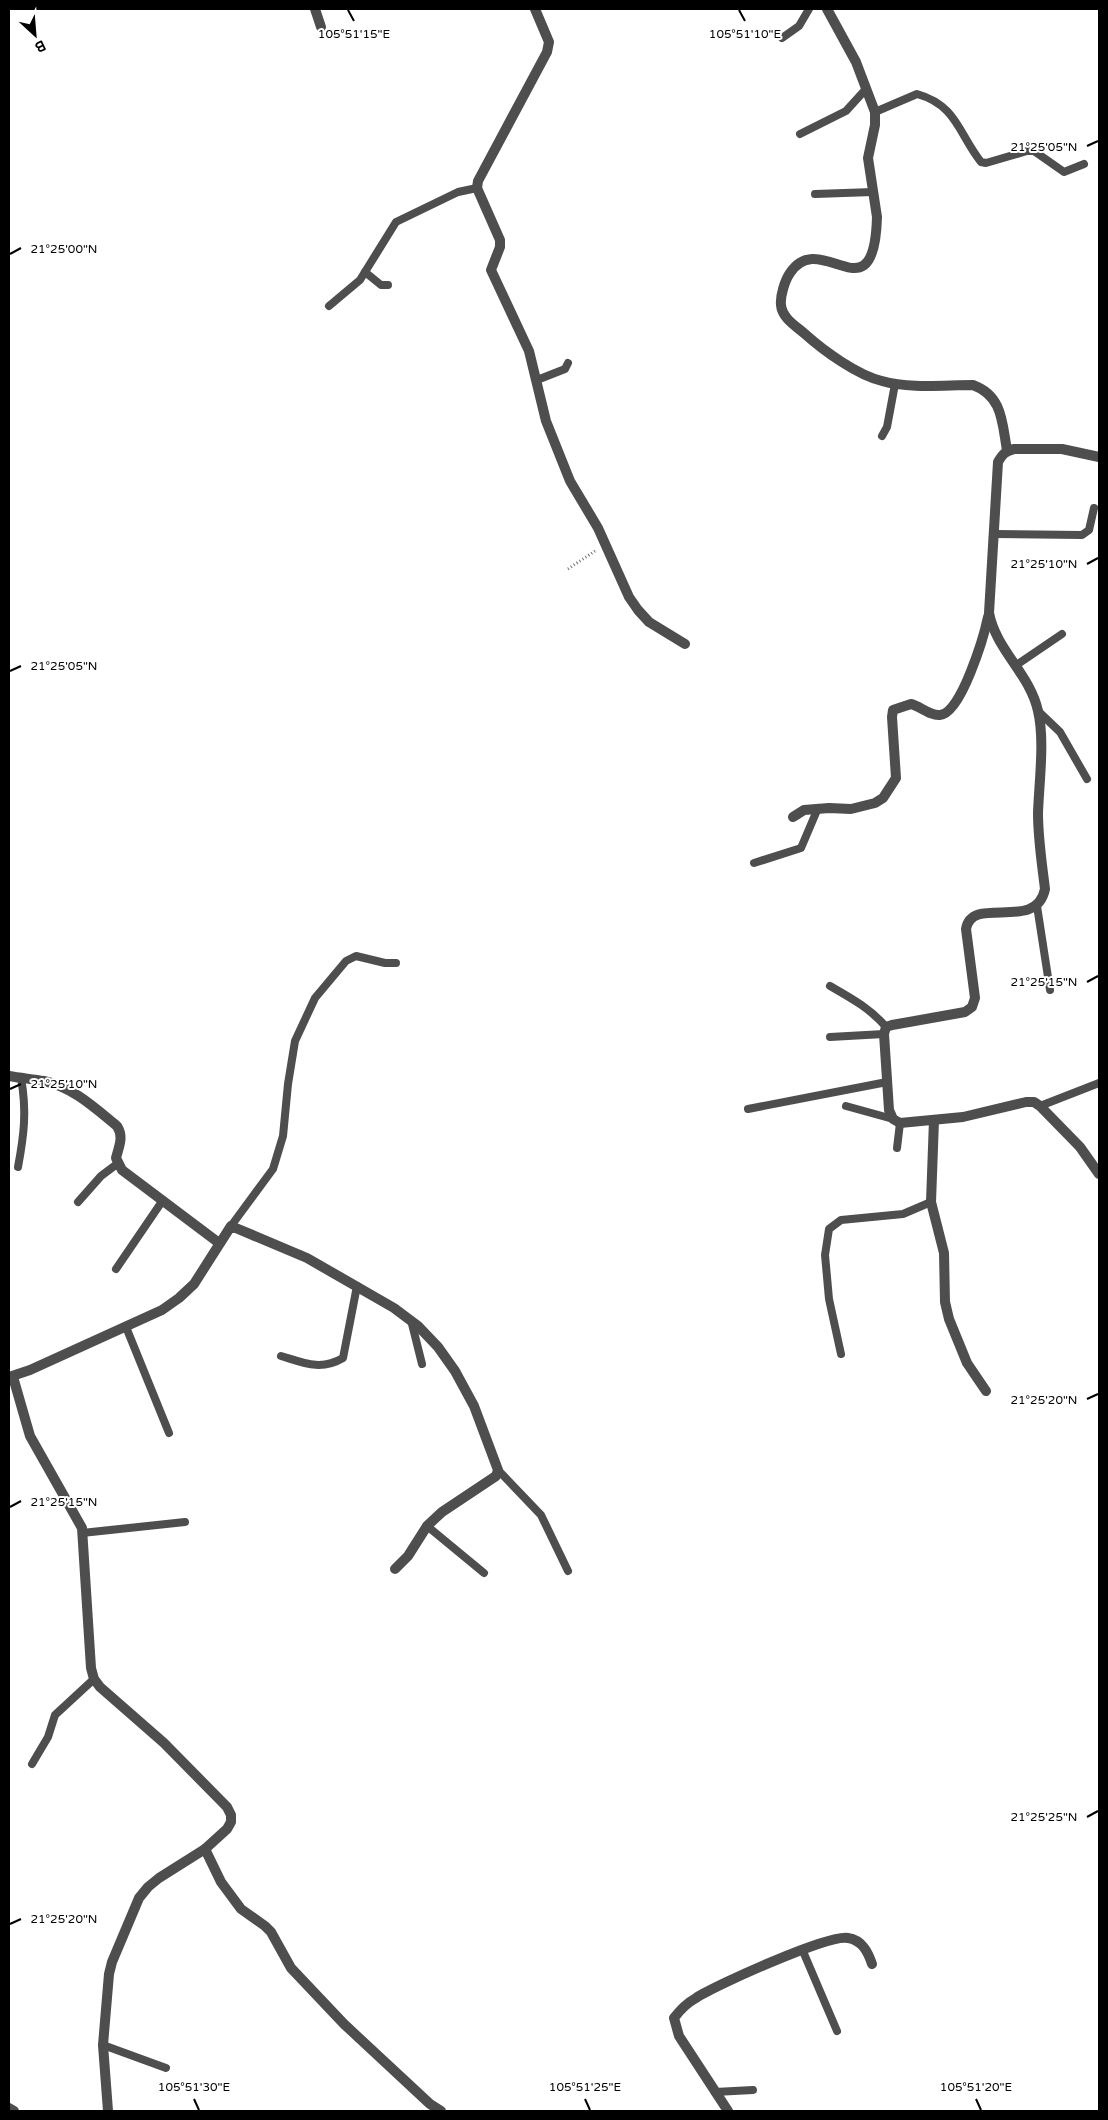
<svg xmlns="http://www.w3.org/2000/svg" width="1108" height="2120" font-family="'Varela Round',sans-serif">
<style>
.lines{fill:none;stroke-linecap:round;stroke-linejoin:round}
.path{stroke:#707070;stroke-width:3;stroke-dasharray:1 2.5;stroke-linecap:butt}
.service{stroke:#4e4e4e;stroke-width:8}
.minor{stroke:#4e4e4e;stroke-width:10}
.ticks{fill:none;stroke:#000;stroke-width:2}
.ticks-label{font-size:12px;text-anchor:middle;fill:#000;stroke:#fff;stroke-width:4;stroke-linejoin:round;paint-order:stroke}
</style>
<rect width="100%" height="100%" fill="#fff"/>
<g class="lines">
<!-- path -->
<path class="path" d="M 568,569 L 595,551"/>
<!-- service -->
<g class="service">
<path d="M 782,38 L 799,26 L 809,9"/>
<path d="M 875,112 L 917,94 C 957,105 959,135 981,162 L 986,163 L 1027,151 L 1034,151 L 1064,172 L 1084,164"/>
<path d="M 800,134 L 846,111 L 866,89"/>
<path d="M 815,194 L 873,192"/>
<path d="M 365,272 L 381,285 L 388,285"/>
<path d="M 329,306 L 360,280 L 396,222 L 458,192 L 477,188"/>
<path d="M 537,380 L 565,369 L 568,363"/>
<path d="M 882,436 L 887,427 L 895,384"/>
<path d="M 994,534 L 1082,535 L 1089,530 L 1094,508"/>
<path d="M 1015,666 L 1062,634"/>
<path d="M 1038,711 L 1060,732 L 1087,779"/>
<path d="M 754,863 L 801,848 L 818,808"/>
<path d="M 1037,906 L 1050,990"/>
<path d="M 830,986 C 851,998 871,1009 886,1027"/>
<path d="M 830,1037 L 884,1034"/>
<path d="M 846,1106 L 893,1119"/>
<path d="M 1040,1106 L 1099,1083"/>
<path d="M 748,1109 L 887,1082"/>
<path d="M 897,1148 L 900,1123"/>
<path d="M 18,1167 C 24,1135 27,1111 21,1078"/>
<path d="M 78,1202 L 101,1176 L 117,1164"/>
<path d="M 231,1226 L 273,1169 L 283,1136 L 288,1084 L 295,1041 L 315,998 L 346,961 L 356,956 L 385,963 L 396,963"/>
<path d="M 116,1269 L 163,1200"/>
<path d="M 411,1320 L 422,1364"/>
<path d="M 126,1327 L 169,1433"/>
<path d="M 841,1354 L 829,1299 L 825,1255 L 829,1229 L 841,1220 L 903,1214 L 931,1202"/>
<path d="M 281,1356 C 304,1363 321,1371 343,1358 L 357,1286"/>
<path d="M 498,1470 L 541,1515 L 568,1571"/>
<path d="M 427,1526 L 484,1573"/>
<path d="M 82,1533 L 185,1522"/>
<path d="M 32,1764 L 48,1737 L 55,1715 L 94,1679"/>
<path d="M 802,1949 L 837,2031"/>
<path d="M 103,2045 L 166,2068"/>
<path d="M 715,2092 L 753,2090"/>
</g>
<!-- minor -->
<g class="minor">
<path d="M 315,9 L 321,27"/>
<path d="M 535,9 L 549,42 L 547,52 L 478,181 L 477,188 L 500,240 L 500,247 L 491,270 L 529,351 L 546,421 L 570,481 L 598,528 L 629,597 L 638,610 L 649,622 L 685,644"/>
<path d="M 827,9 L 856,62 L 875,112 L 875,125 L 868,158 L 877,217 C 874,321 821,226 790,273 C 785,280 780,296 781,305 C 782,318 796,326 805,334 C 824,351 857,375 882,381 C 910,389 944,385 973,385 C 1003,396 1002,423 1007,450"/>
<path d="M 1099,457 L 1062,449 L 1014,449 C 1005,451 1002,455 998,462 L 989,613 C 996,650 1030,674 1038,711 C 1045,740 1039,783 1038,813 C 1038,839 1042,864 1045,889 C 1036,933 972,894 966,929 L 975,998 L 972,1007 L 965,1012 L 892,1025 L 886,1027 L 884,1034 L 889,1110 L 893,1119 L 900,1123 L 963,1117 L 1026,1102 L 1034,1102 L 1040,1106 L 1080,1147 L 1099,1174"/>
<path d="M 793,817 L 804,810 L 829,808 L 851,809 L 875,803 L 883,798 L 896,778 L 892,717 L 893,710 L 911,704 C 920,706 930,716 940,715 C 961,714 984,636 988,617"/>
<path d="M 9,1076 C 20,1078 32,1079 44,1081 C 73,1087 95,1108 117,1126 C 124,1137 119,1146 116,1158 L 122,1170 L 219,1243"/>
<path d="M 934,1120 L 931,1202 L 944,1253 L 945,1302 L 949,1319 L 967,1363 L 986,1391"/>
<path d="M 9,1377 L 30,1370 L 162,1310 L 179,1298 L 194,1284 L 231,1226 L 307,1258 L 394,1308 L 418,1326 L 438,1347 L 455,1371 L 474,1406 L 498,1470 L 496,1476 L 442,1512 L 427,1526 L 408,1556 L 395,1569"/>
<path d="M 13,1377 L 30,1436 L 82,1528 L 91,1668 L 94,1679 L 100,1687 L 164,1743 L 227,1807 L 231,1815 L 231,1822 L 227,1829 L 205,1849 L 159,1878 L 148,1887 L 139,1898 L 112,1962 L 109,1974 L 103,2045 L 108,2111"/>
<path d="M 205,1849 L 221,1882 L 241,1909 L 265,1926 L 271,1932 L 291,1968 L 344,2024 L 430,2104 L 441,2111"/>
<path d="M 9,2108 L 14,2111"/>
<path d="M 728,2111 L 679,2036 L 674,2018 C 680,2010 687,2003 696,1998 C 716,1985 829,1934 848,1938 C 862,1940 868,1952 872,1964"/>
</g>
</g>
<!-- ticks -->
<path class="ticks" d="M 348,10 L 354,21M 739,10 L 745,21M 1087,146 L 1098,141M 10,254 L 21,248M 1087,564 L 1098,558M 10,671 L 21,666M 1087,982 L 1098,976M 10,1089 L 21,1084M 1087,1399 L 1098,1394M 10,1507 L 21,1501M 1087,1817 L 1098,1811M 10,1924 L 21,1919M 194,2099 L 199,2110M 585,2099 L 590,2110M 976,2099 L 981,2110"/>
<g class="ticks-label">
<text x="354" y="38">105°51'15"E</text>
<text x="745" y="38">105°51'10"E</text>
<text x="1044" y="151">21°25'05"N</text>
<text x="64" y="253">21°25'00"N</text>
<text x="1044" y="568">21°25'10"N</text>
<text x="64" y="670">21°25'05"N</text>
<text x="1044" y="986">21°25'15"N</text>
<text x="64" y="1088">21°25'10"N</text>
<text x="1044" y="1404">21°25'20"N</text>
<text x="64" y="1506">21°25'15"N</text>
<text x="1044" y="1821">21°25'25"N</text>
<text x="64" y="1923">21°25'20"N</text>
<text x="194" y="2091">105°51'30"E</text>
<text x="585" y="2091">105°51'25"E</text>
<text x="976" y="2091">105°51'20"E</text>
</g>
<!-- border -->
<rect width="1108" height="2120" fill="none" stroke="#000000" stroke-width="20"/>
<!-- north arrow -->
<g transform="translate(35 35) rotate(154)" stroke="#ffffff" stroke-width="4" paint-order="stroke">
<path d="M0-4L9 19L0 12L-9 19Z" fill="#000000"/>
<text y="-8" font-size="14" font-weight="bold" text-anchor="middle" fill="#000000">B</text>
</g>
</svg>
